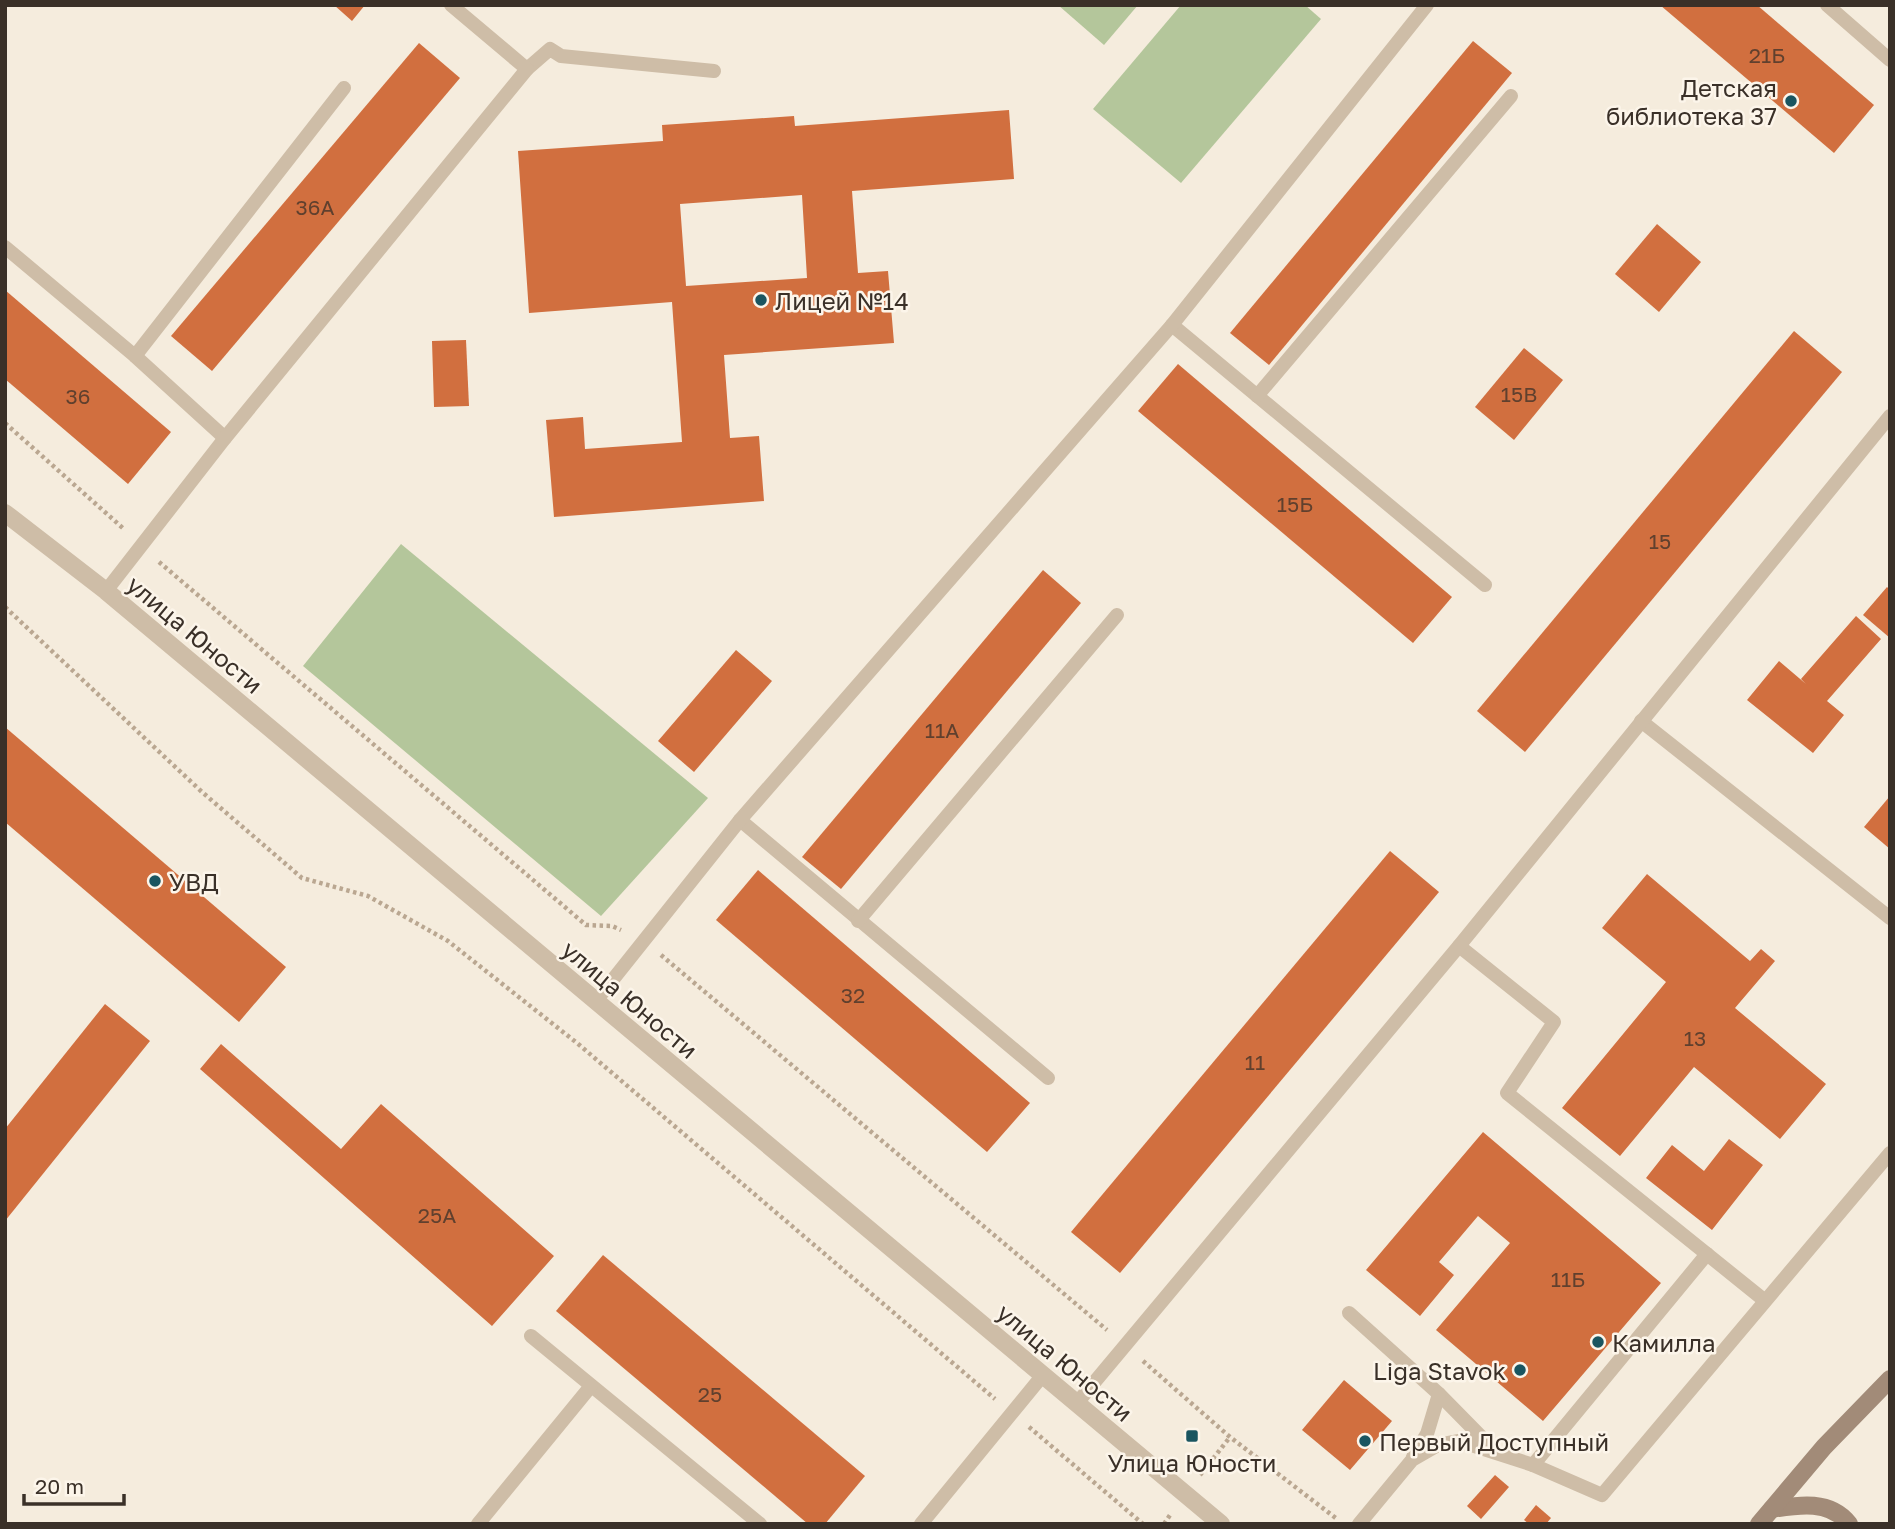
<svg xmlns="http://www.w3.org/2000/svg" width="1895" height="1529" font-family="'Golos Text',sans-serif">
<style>
.green{fill:#b4c69b}
.building{fill:#d16f3f;fill-rule:evenodd}
.lines{fill:none;stroke-linecap:round;stroke-linejoin:round}
.path{stroke:#baa791;stroke-width:4.5;stroke-dasharray:3.5 3.5;stroke-linecap:butt}
.service{stroke:#cebda7;stroke-width:14}
.tertiary{stroke:#cebda7;stroke-width:18}
.secondary{stroke:#a28b78;stroke-width:18}
.poi-dot{fill:#1a5560;stroke:#fcf5ea;stroke-width:2.5}
.labels{text-anchor:middle;dominant-baseline:central;stroke-width:5;stroke-linejoin:round;paint-order:stroke}
.number-label{font-size:21px;fill:#60402e}
.poi-label{font-size:24px;fill:#3a3028;stroke:#fcf5ea;text-anchor:start}
.street-label{font-size:24px;fill:#3a3028;stroke:#fcf5ea}
</style>
<rect width="100%" height="100%" fill="#f5ecdd"/>
<!-- green -->
<g class="green">
<path d="M 1058,5 L 1138,5 L 1104,45 Z"/>
<path d="M 1181,5 L 1305,5 L 1321,19 L 1181,183 L 1093,109 Z"/>
<path d="M 401,544 L 708,798 L 601,916 L 303,666 Z"/>
</g>
<!-- building -->
<g class="building">
<path d="M 334,5 L 365,5 L 352,21 Z"/>
<path d="M 1660,5 L 1757,5 L 1874,105 L 1834,153 Z"/>
<path d="M 1473,41 L 1512,73 L 1269,365 L 1230,333 Z"/>
<path d="M 419,43 L 460,78 L 212,371 L 171,336 Z"/>
<path d="M 1009,110 L 1014,179 L 852,191 L 858,273 L 888,271 L 894,343 L 724,355 L 730,438 L 759,436 L 764,501 L 554,517 L 546,420 L 583,417 L 585,449 L 682,442 L 672,302 L 529,313 L 518,151 L 663,141 L 662,125 L 794,116 L 795,126 ZM 802,195 L 807,278 L 686,286 L 680,204 Z"/>
<path d="M 1657,224 L 1701,262 L 1659,312 L 1615,274 Z"/>
<path d="M 5,290 L 171,432 L 128,484 L 5,379 Z"/>
<path d="M 1794,331 L 1842,372 L 1525,752 L 1477,711 Z"/>
<path d="M 466,340 L 469,406 L 434,407 L 432,341 Z"/>
<path d="M 1524,348 L 1563,380 L 1514,440 L 1475,407 Z"/>
<path d="M 1178,364 L 1452,597 L 1413,643 L 1138,411 Z"/>
<path d="M 1043,570 L 1081,603 L 841,889 L 802,857 Z"/>
<path d="M 1887,587 L 1890,590 L 1890,638 L 1863,615 Z"/>
<path d="M 1856,616 L 1881,639 L 1827,701 L 1844,715 L 1813,753 L 1747,700 L 1779,661 L 1806,684 L 1801,679 Z"/>
<path d="M 736,650 L 772,681 L 694,772 L 658,741 Z"/>
<path d="M 5,727 L 286,967 L 239,1022 L 5,822 Z"/>
<path d="M 1890,796 L 1890,849 L 1864,827 Z"/>
<path d="M 1390,851 L 1439,892 L 1120,1273 L 1071,1232 Z"/>
<path d="M 758,870 L 1030,1103 L 987,1152 L 716,920 Z"/>
<path d="M 1647,874 L 1750,961 L 1761,949 L 1775,961 L 1735,1008 L 1826,1084 L 1780,1139 L 1694,1067 L 1620,1156 L 1562,1108 L 1666,982 L 1602,928 Z"/>
<path d="M 105,1004 L 150,1041 L 5,1221 L 5,1129 Z"/>
<path d="M 221,1044 L 341,1149 L 381,1104 L 554,1256 L 492,1326 L 200,1069 Z"/>
<path d="M 1483,1132 L 1661,1283 L 1543,1421 L 1436,1330 L 1510,1243 L 1478,1216 L 1439,1262 L 1454,1275 L 1420,1316 L 1366,1270 Z"/>
<path d="M 1729,1139 L 1763,1165 L 1712,1230 L 1646,1178 L 1672,1145 L 1704,1171 Z"/>
<path d="M 603,1255 L 865,1476 L 825,1524 L 808,1524 L 556,1311 Z"/>
<path d="M 1344,1380 L 1392,1421 L 1350,1470 L 1302,1430 Z"/>
<path d="M 1495,1475 L 1509,1487 L 1481,1519 L 1467,1506 Z"/>
<path d="M 1536,1505 L 1551,1518 L 1546,1524 L 1529,1524 L 1524,1520 Z"/>
</g>
<g class="lines">
<!-- path -->
<g class="path">
<path d="M 5,423 L 125,530"/>
<path d="M 159,562 L 586,925 L 612,926 L 621,930"/>
<path d="M 5,607 L 202,792 L 302,878 L 368,896 L 448,941 L 577,1043 L 995,1399"/>
<path d="M 661,955 L 1107,1330"/>
<path d="M 1143,1361 L 1230,1437 L 1337,1519"/>
<path d="M 1029,1427 L 1143,1524"/>
<path d="M 1200,1475 L 1230,1437"/>
<path d="M 1164,1524 L 1170,1515"/>
</g>
<!-- service -->
<g class="service">
<path d="M 1827,5 L 1890,60"/>
<path d="M 527,69 L 550,49 L 561,56 L 714,71"/>
<path d="M 5,247 L 135,356 L 225,438"/>
<path d="M 1172,325 L 1485,585"/>
<path d="M 135,356 L 344,88"/>
<path d="M 1257,396 L 1511,96"/>
<path d="M 106,591 L 225,438 L 527,69 L 451,5"/>
<path d="M 1641,721 L 1890,918"/>
<path d="M 740,820 L 1048,1078"/>
<path d="M 858,921 L 1117,615"/>
<path d="M 1459,946 L 1554,1022 L 1507,1093 L 1764,1300"/>
<path d="M 595,1002 L 740,820 L 1172,325 L 1427,5"/>
<path d="M 1349,1313 L 1439,1394 L 1496,1452"/>
<path d="M 531,1336 L 760,1524"/>
<path d="M 1077,1403 L 1459,946 L 1890,416"/>
<path d="M 1413,1457 L 1427,1434 L 1439,1394"/>
<path d="M 1533,1465 L 1707,1254"/>
<path d="M 478,1524 L 591,1386"/>
<path d="M 921,1524 L 1043,1375"/>
<path d="M 1359,1524 L 1412,1460 L 1438,1445 L 1459,1441 L 1533,1465 L 1602,1495 L 1890,1153"/>
</g>
<!-- tertiary -->
<path class="tertiary" d="M 5,513 L 106,591 L 1221,1524"/>
<!-- secondary -->
<g class="secondary">
<path d="M 1772,1509 C 1797,1505 1830,1499 1849,1524"/>
<path d="M 1759,1524 L 1824,1447 L 1890,1379"/>
</g>
</g>
<!-- markers -->
<g class="poi-dot">
<circle cx="1791" cy="101" r="7"/>
<circle cx="761" cy="300" r="7"/>
<circle cx="155" cy="881" r="7"/>
<circle cx="1598" cy="1342" r="7"/>
<circle cx="1520" cy="1370" r="7"/>
<rect x="1185" y="1429" width="14" height="14" rx="3.5"/>
<circle cx="1365" cy="1441" r="7"/>
</g>
<g class="labels">
<!-- number labels -->
<g class="number-label">
<text x="1767" y="55">21Б</text>
<text x="315" y="207">36А</text>
<text x="1519" y="394">15В</text>
<text x="78" y="396">36</text>
<text x="1295" y="504">15Б</text>
<text x="1660" y="541">15</text>
<text x="942" y="730">11А</text>
<text x="853" y="995">32</text>
<text x="1695" y="1038">13</text>
<text x="1255" y="1062">11</text>
<text x="437" y="1215">25А</text>
<text x="1568" y="1279">11Б</text>
<text x="710" y="1394">25</text>
</g>
<!-- poi labels -->
<g class="poi-label">
<text x="1777" y="87" text-anchor="end">Детская<tspan x="1777" dy="28">библиотека 37</tspan></text>
<text x="775" y="300">Лицей №14</text>
<text x="169" y="881">УВД</text>
<text x="1612" y="1342">Камилла</text>
<text x="1506" y="1370" text-anchor="end">Liga Stavok</text>
<text x="1379" y="1441">Первый Доступный</text>
<text x="1192" y="1462" text-anchor="middle">Улица Юности</text>
</g>
<!-- street labels -->
<g class="street-label">
<text transform="translate(195 634) rotate(40)">улица Юности</text>
<text transform="translate(630 999) rotate(40)">улица Юности</text>
<text transform="translate(1065 1362) rotate(40)">улица Юности</text>
</g>
</g>
<!-- border -->
<rect width="1895" height="1529" fill="none" stroke="#3a3028" stroke-width="14"/>
<!-- scale -->
<path d="M24 1494v10h100v-10" fill="none" stroke="#3a3028" stroke-width="3.5"/>
<text x="35" y="1494" font-size="21" fill="#3a3028" stroke="#fcf5ea" stroke-width="5" paint-order="stroke">20 m</text>
</svg>
